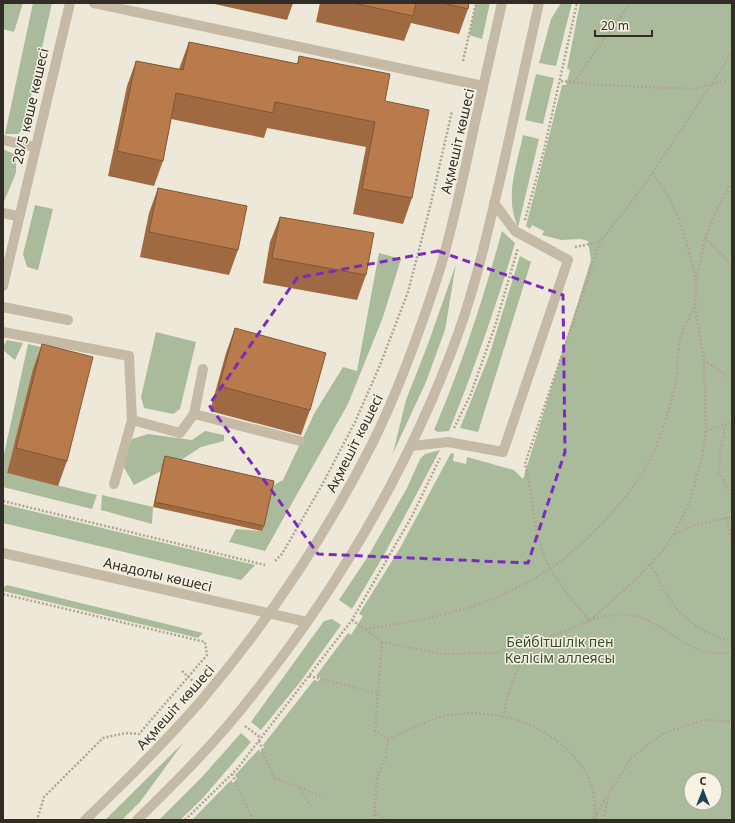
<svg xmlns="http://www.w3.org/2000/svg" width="735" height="823" font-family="'Noto Sans',sans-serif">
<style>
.green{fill:#aabb9b;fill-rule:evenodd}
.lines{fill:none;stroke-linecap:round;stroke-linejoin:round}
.path{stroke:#b0a491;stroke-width:2.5;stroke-dasharray:2 2;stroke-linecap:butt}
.minor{stroke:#c5baa6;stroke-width:10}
.wall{fill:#9f6a41}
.building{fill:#b97b4c;stroke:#825635}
.marked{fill:none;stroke:#7b2cbf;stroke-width:3;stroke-dasharray:8 5;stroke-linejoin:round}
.labels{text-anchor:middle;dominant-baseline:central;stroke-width:3;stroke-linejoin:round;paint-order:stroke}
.street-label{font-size:14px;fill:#322c26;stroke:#f6f2e4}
.park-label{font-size:14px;fill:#3b4d2d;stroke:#f6f2e4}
</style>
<rect width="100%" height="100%" fill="#eee8d9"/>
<!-- green -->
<g class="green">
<path d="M 3,3 L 23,3 L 14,32 L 3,29 Z"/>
<path d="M 33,3 L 52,3 L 24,128 L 18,134 L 5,134 Z"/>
<path d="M 476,3 L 490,3 L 482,39 L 469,35 Z"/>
<path d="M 561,3 L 572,3 L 556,66 L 539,63 L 551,19 Z"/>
<path d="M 580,3 L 732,3 L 732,820 L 192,820 L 231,780 L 233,783 L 237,779 L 235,775 L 259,749 L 260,752 L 264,748 L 263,745 L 314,680 L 318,681 L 321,678 L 316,676 L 348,633 L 351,635 L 363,616 L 359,614 L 400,548 L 451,453 L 454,454 L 453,461 L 466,464 L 467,457 L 514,470 L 523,479 L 591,260 L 588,241 L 581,239 L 561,240 L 542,235 L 544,231 L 532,225 L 530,229 L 526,226 L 562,85 L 566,85 L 570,70 L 567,69 ZM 691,779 L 715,779 L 715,803 L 691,803 Z"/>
<path d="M 536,74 L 554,78 L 543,124 L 525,120 Z"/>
<path d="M 523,135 L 539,139 L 518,227 C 504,197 517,165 523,135 Z"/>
<path d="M 3,149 L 16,155 L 16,173 L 3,204 Z"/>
<path d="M 35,205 L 53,209 L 38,270 L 27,267 L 23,254 Z"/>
<path d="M 502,231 L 515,243 C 496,307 474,369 449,431 L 438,432 L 434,430 C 462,365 483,299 502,231 Z"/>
<path d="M 379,253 L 401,259 L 383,317 L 348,404 L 265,551 L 229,542 L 236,529 L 262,531 L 272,486 L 283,480 L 314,414 L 343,367 L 357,371 Z"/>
<path d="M 520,256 L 531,262 L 478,432 L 460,428 L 489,356 Z"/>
<path d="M 456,264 L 445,330 L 426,382 L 393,453 L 406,400 L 428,344 Z"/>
<path d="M 156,332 L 196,342 L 180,409 L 173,414 L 144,408 L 141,397 Z"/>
<path d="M 7,340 L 23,343 L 15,360 L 3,350 L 3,346 Z"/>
<path d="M 28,344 L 41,347 L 7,473 L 97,495 L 92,509 L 3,487 L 3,459 Z"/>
<path d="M 205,431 L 224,435 L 224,441 L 201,447 L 175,464 L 134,485 L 122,464 L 132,439 L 148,434 L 192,440 Z"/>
<path d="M 440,450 L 384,555 L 352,609 L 339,600 L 367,558 L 407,488 L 420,459 L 425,454 Z"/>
<path d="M 102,495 L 153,507 L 152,524 L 101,510 Z"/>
<path d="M 3,504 L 255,565 L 241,580 L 3,523 Z"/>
<path d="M 7,585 L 203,633 L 198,638 L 3,591 L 3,588 Z"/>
<path d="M 332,619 L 341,625 L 301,681 L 261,730 L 251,722 L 324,621 Z"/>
<path d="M 241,733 L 251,742 L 202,799 L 180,820 L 159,820 L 202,777 Z"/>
<path d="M 183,743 L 140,802 L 122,820 L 105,820 Z"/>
</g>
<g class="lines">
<!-- path -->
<g class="path">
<path d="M 463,61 L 476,3"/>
<path d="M 561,81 L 601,85 L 694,89 L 732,79"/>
<path d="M 574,82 L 630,3"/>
<path d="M 652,173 C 679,207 686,239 696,280"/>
<path d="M 525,220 L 544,150 L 577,3"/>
<path d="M 705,238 L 732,265"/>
<path d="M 600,242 L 525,464 C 533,495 532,527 545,557 C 554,580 574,601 589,621 C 604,616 618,612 634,616 C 672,624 688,661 732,652"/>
<path d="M 575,247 L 600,242 L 643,187 L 732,53"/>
<path d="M 704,360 L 732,379"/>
<path d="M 726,424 L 721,446 L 719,472 L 732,497"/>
<path d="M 454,428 L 470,396 L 495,326 L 518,248"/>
<path d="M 706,431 L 732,422"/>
<path d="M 3,501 L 265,565"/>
<path d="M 727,517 L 732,545"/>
<path d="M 675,534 L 698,524 L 732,517"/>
<path d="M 275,561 L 282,554 L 322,485 L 355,422 L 380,365 L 408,292 L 431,203 L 452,111"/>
<path d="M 650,564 C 658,577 664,592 673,604 C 686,622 711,637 732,641"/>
<path d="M 3,594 L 205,642 L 207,655 L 139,734 L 126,733 L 103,738 L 44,797 L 37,820"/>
<path d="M 352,620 L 382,642 L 442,654 L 494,653 L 542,640 L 589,621 L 629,586 L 663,551 L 674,534 L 690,501 L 703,453 L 706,431 L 705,392 L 704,360 L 695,307 L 696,283 L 705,238 L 716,211 L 732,183"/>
<path d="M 365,629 C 466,615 541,593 611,514 C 628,494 646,472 656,447 C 664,426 672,403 676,380 C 678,365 677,350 681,335 C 684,326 690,317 694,308"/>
<path d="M 382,642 L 375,731 L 388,739 C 408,731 429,718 451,715 C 476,711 505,714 528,724 C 564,740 605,777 592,820"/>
<path d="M 182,671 L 196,684"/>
<path d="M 309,676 L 378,693"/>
<path d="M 503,717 C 511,682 515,666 541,640"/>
<path d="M 245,726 L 261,738"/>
<path d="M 259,741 L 274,778 L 322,796"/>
<path d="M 232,774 L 253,820"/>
<path d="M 299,788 L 311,806"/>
<path d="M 595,805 L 597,820"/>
<path d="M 375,814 L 389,820"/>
<path d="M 185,820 L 237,769 L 352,620 L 412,516 L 440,458"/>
<path d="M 374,820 L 377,778 L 386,756 L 388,739"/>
<path d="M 594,820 L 606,797"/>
<path d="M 603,820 L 609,793 L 631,758 L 664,733 L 704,720 L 732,722"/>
</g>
<!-- minor -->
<g class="minor">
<path d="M 94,3 L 483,86"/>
<path d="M 3,140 L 35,147"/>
<path d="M 3,213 L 18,216"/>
<path d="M 3,286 L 70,3"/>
<path d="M 3,307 L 68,320"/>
<path d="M 3,332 L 129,356 L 132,420 L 114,484"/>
<path d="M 194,414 L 300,441"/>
<path d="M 132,420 L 180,433 L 194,414 L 203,369"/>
<path d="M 412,446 L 448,442 L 503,452 L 568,260 L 515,231 L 494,203"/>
<path d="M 3,553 L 307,622"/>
<path d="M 85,820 C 125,782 164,743 200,702 C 267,623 325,537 372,444 C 400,388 421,328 440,269 C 454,222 464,174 474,127 C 483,86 493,44 502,3"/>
<path d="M 137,820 C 177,781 217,741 251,697 C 339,587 410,466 458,334 C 477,281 489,226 502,171 C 514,115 527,59 539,3"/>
</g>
</g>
<!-- wall -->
<g class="wall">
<path d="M 210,3 L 293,3 L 287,20 Z"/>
<path d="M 320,3 L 469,3 L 468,9 L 459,34 L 411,23 L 404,41 L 316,22 Z"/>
<path d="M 189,42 L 297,64 L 299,56 L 385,101 L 412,198 L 403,224 L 353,214 L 366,147 L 267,128 L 264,138 L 171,119 L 163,161 L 154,186 L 108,176 L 127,86 L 136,61 L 179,69 Z"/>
<path d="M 158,188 L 238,250 L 229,275 L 140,257 L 149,213 Z"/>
<path d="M 280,217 L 366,275 L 357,300 L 263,283 L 270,242 Z"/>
<path d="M 235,328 L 310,410 L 301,435 L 210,411 L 226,353 Z"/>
<path d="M 42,344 L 67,461 L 58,486 L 7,473 L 33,369 Z"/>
<path d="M 165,456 L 264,526 L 262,531 L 153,507 L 163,461 Z"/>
</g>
<!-- building -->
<g class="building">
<path d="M 353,3 L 416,3 L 413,16 Z"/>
<path d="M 442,3 L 469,3 L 468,9 Z"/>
<path d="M 189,42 L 298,64 L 299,56 L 390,74 L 385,101 L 429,110 L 412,198 L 362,189 L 375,122 L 275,102 L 273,113 L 176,93 L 163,161 L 117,151 L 136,61 L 183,70 Z"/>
<path d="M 158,188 L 247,206 L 238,250 L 149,232 Z"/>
<path d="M 280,217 L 374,233 L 366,275 L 272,258 Z"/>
<path d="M 235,328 L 326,353 L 310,410 L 219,386 Z"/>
<path d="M 42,344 L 93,357 L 67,461 L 16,448 Z"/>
<path d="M 165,456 L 274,481 L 264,526 L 155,502 Z"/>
</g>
<!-- marked area -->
<path class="marked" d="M 438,251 L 563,295 L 565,452 L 528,563 L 318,554 L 209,405 L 297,278 Z"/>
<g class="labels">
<!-- street labels -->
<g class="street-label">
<text transform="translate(30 106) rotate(-77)">28/5 көше көшесі</text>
<text transform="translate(457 141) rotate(-77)">Ақмешіт көшесі</text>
<text transform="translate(354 443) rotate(-63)">Ақмешіт көшесі</text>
<text transform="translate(158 574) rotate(13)">Анадолы көшесі</text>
<text transform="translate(175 707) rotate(-48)">Ақмешіт көшесі</text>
</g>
<!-- park labels -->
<g class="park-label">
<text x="560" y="641">Бейбітшілік пен<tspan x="560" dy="16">Келісім аллеясы</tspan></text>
</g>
</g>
<!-- border -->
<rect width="735" height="823" fill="none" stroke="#322c26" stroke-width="8"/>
<!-- north arrow -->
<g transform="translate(703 791)"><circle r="19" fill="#f6f2e4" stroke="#a8a398"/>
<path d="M0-3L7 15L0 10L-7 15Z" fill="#20434f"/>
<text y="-6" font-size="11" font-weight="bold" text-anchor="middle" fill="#322c26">С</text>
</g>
<!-- scale -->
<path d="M595 30v6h57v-6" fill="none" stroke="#322c26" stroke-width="2"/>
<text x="601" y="30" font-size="12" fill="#322c26" stroke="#f6f2e4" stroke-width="3" paint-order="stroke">20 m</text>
</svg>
